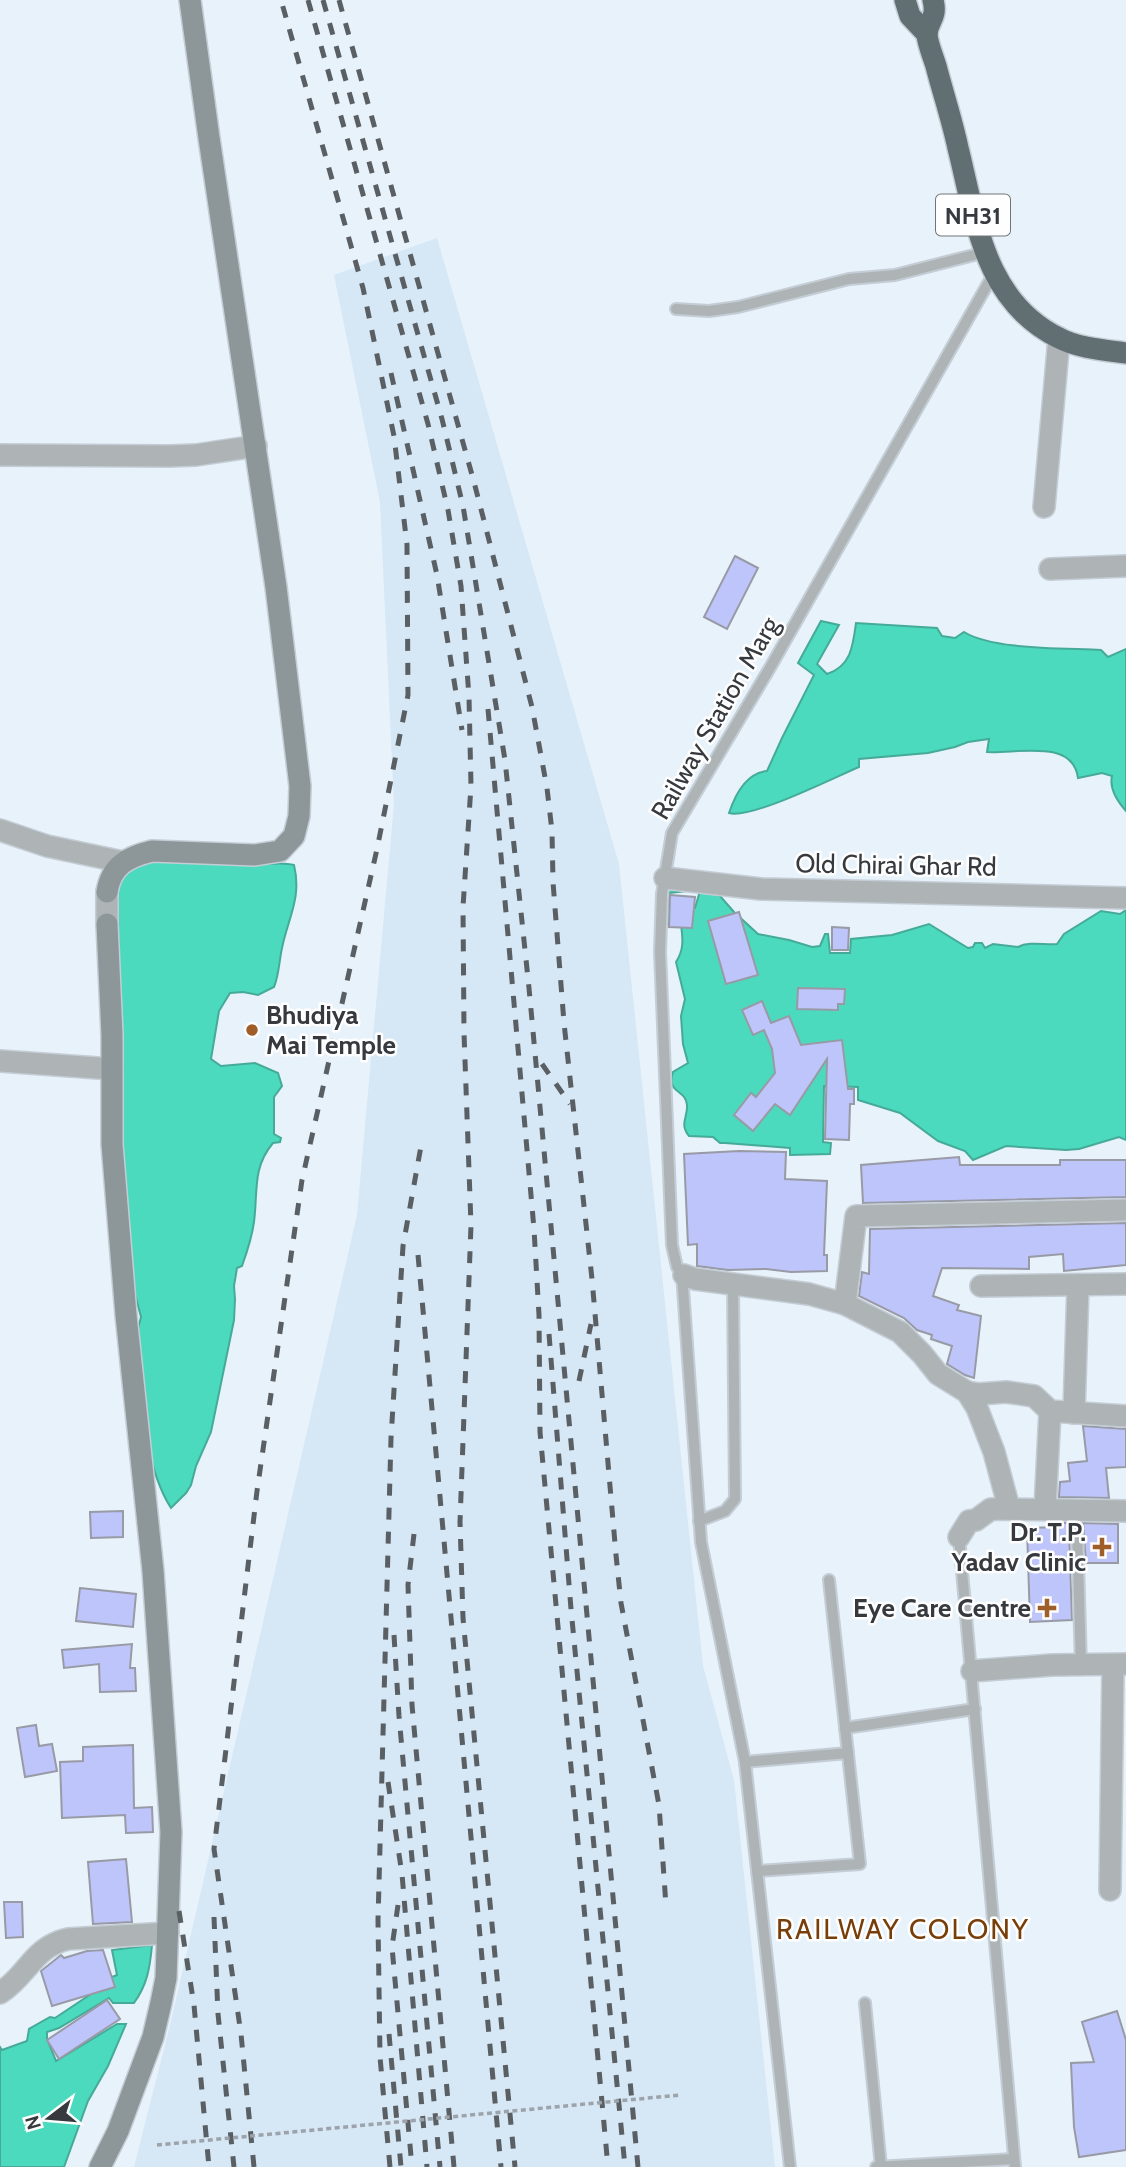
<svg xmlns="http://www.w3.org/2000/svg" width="1126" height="2167" font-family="Cabin,sans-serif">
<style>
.built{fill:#d6e7f5}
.water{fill:#4bdabe;stroke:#45aa98;stroke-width:2}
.building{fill:#bec5fb;stroke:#989aa5;stroke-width:2}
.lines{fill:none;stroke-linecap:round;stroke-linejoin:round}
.lane-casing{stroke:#c4cdd5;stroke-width:14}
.street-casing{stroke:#c4cdd5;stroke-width:24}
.secondary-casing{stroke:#c4cdd5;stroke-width:24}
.highway-casing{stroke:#c4cdd5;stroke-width:24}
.lane{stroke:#aeb4b5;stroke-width:10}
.street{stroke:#aeb4b5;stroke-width:21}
.secondary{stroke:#8d9698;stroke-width:21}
.highway{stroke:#626f72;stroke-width:21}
.rail{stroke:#5a5f64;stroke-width:5;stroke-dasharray:12 12;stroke-linecap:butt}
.path-bridge{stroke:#9ca3aa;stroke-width:3.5;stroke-dasharray:5 3.5;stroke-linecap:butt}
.poi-dot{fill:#9f5d2a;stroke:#fefefe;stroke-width:2.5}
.labels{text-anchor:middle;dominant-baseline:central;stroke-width:5;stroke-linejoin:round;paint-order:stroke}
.shield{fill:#fefefe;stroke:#727578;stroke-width:2}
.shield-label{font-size:24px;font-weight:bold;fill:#363a3e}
.street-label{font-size:26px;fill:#363a3e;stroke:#fefefe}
.poi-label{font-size:26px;font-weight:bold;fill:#363a3e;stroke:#fefefe;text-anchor:end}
.neighbourhood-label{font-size:28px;letter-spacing:2px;fill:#783e0a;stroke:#fefefe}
</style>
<rect width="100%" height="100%" fill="#e8f2fb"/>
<!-- built -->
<path class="built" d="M 437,238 L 619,864 L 703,1666 L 734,1780 L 775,2167 L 134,2167 L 171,2021 L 357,1215 L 394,804 L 380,502 L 334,275 Z"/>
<!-- water -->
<g class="water">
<path d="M 821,621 L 839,625 L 817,664 L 827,674 C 851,666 853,646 856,623 L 937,628 L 942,636 L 955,638 L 964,632 C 993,650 1065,648 1101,650 L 1108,657 L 1126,649 L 1126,811 C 1118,802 1109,789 1112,776 L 1102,773 L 1078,778 C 1073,738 1016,754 987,752 L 989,739 L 968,742 L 955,747 L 928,753 L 859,759 L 859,767 C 835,777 750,820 729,813 C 735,795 746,773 767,771 L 782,738 L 814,675 L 798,663 Z"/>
<path d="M 141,860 L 237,863 C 257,868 277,860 294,865 C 302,898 288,918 282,948 C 279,962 279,975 274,987 L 258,995 L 243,992 L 230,993 L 219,1011 L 211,1059 L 221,1066 L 255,1063 L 278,1073 L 282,1086 L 274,1097 L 274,1134 L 281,1138 L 280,1142 L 273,1143 C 252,1168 258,1192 254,1222 C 252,1237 247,1252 242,1266 L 237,1268 L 234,1286 L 235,1299 L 234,1320 L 211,1432 L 196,1466 L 191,1485 L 186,1493 L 171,1508 C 140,1459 143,1387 138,1329 L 141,1317 L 132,1283 L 122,1153 L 112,887 Z"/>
<path d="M 665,887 L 687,891 L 669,893 L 668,906 L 695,908 L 700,891 L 714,889 L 734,912 L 758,934 L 789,940 L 812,947 L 820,946 L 825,934 L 828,934 L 830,953 L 850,953 L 851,939 L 892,935 L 929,924 L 968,948 L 973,947 L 975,943 L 982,943 L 985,948 L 993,944 L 1018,947 C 1029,941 1044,945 1057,944 L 1064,934 L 1101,911 L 1120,914 L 1126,910 L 1126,1140 L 1119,1137 L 1079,1149 L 1066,1150 L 1006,1146 L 973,1160 L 965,1151 L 938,1141 L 900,1113 L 858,1100 L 858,1087 L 824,1086 L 823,1142 L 831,1143 L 830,1154 L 790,1155 L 790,1148 L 725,1143 L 720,1143 L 713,1137 L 689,1136 C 679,1124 688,1117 687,1105 C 686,1089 666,1094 673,1072 L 688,1063 L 683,1044 L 681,1016 L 685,999 L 676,962 C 684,950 683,939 681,925 L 675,923 L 663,925 Z"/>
<path d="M 152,1945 C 150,1968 147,1985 134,2003 L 113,2003 L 109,1998 L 59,2028 L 47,2032 L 47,2039 L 56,2061 L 117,2024 L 126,2024 L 108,2066 L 88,2101 L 64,2167 L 0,2167 L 0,2047 L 2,2050 L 27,2041 L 29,2029 L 50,2017 L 55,2018 L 91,1994 L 109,1978 L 117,1975 L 112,1950 Z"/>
</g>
<!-- building -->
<g class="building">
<path d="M 735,556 L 758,568 L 727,629 L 704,617 Z"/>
<path d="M 670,895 L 695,897 L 692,928 L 669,927 Z"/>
<path d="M 739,912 L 758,975 L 726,984 L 708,921 Z"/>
<path d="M 832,927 L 849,928 L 848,950 L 832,950 Z"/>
<path d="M 798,988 L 845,989 L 844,1004 L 838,1004 L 838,1010 L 797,1009 Z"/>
<path d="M 762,1001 L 771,1023 L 789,1016 L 801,1045 L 842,1040 L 848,1089 L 854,1089 L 854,1104 L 850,1104 L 849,1140 L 825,1139 L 827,1059 L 790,1115 L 775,1104 L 753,1131 L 734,1115 L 751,1093 L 756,1097 L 775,1073 L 772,1049 L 764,1030 L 753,1035 L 742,1010 Z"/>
<path d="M 739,1151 L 786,1152 L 785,1179 L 827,1181 L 824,1255 L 827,1255 L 827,1271 L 791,1272 L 766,1269 L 728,1270 L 697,1266 L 697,1244 L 688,1245 L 684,1154 Z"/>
<path d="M 959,1157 L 960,1165 L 1060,1165 L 1060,1160 L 1126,1160 L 1126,1197 L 863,1203 L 861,1165 Z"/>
<path d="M 1126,1223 L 1126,1265 L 1064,1271 L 1063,1254 L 1029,1257 L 1029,1269 L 942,1268 L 933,1296 L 959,1305 L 957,1310 L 981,1316 L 974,1378 L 965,1375 L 947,1364 L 952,1346 L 931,1339 L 932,1335 L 917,1330 L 904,1318 L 859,1296 L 862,1272 L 869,1274 L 870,1229 Z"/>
<path d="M 1083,1426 L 1126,1429 L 1126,1467 L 1106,1468 L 1109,1498 L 1059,1497 L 1060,1482 L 1070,1481 L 1068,1463 L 1087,1461 Z"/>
<path d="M 123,1511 L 123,1537 L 91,1538 L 90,1512 Z"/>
<path d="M 1059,1523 L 1071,1523 L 1069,1528 L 1072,1620 L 1030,1622 L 1027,1528 L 1059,1527 Z"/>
<path d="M 1083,1523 L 1118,1524 L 1118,1563 L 1086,1563 Z"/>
<path d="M 80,1588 L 136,1594 L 133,1627 L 76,1621 Z"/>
<path d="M 132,1644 L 130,1668 L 135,1668 L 136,1691 L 100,1692 L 99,1664 L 64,1668 L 62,1650 Z"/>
<path d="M 36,1725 L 39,1746 L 52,1744 L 57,1771 L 25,1777 L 17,1728 Z"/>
<path d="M 133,1745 L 134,1808 L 152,1807 L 153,1832 L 126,1833 L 125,1815 L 62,1818 L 60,1762 L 83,1761 L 83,1747 Z"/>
<path d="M 126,1859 L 132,1922 L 93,1924 L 88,1862 Z"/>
<path d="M 4,1902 L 22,1902 L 23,1937 L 6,1938 Z"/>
<path d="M 103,1950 L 115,1987 L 52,2006 L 41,1971 L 61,1955 L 64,1958 L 87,1951 Z"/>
<path d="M 107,2000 L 120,2019 L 59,2059 L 47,2040 Z"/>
<path d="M 1117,2011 L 1126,2040 L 1126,2150 L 1079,2157 L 1074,2127 L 1071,2063 L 1094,2062 L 1082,2022 Z"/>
</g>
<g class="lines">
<!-- lane casing -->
<g class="lane-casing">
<g id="lane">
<path d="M 676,309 L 709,311 L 738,307 L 849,279 L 895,275 L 986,252"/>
<path d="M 682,1274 L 701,1542 L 745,1762 L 790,2167"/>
<path d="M 684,1275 L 677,1267 L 672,1245 L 660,952 L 662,894 L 672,833 L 771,666 L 994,273"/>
<path d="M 699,1521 L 725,1511 L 735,1499 L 733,1285"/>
<path d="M 1077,1528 L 1081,1666"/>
<path d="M 959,1537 L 1015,2167"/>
<path d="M 845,1728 L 975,1709"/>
<path d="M 745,1762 L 848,1753"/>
<path d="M 757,1871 L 860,1864 L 829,1580"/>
<path d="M 865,2003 L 881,2167"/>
<path d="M 876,2167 L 1014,2159"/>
</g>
</g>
<!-- street casing -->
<g class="street-casing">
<g id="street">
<path d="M 0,455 L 169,456 L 196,455 L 256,446"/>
<path d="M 1044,507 L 1059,338"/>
<path d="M 1050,569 L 1126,566"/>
<path d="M 0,830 L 47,846 L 123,862"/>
<path d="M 665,878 L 761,889 L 1126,898"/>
<path d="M 107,892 L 107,924"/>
<path d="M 0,1061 L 112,1069"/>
<path d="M 684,1275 L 695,1279 L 809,1294 L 845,1304 L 900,1332 L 922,1354 L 938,1374 L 967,1392 L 977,1408 L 994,1452 L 1009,1508"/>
<path d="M 981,1286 L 1126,1284"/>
<path d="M 845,1304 L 856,1216 L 1126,1210"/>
<path d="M 967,1392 L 979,1394 L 1006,1392 L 1034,1396 L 1050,1411 L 1126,1416"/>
<path d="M 1074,1413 L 1078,1285"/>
<path d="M 1045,1509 L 1050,1411"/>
<path d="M 959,1537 L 969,1521 L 976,1520 L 991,1509 L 1126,1511"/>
<path d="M 972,1671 L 1052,1665 L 1126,1664"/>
<path d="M 1110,1890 L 1113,1665"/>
<path d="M 0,1993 C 28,1975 33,1947 68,1939 L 168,1933"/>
</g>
</g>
<!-- secondary casing -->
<g class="secondary-casing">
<g id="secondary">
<path d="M 107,892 C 111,866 127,857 152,851 L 255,855 L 280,851 L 294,836 L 299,816 L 300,786 L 276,587 L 209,138 L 190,0"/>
<path d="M 100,2167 L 118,2131 L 153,2037 L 161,2003 L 166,1978 L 171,1832 L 153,1571 L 126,1315 L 112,1144 L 112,1035 L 107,924"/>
</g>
</g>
<!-- highway casing -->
<g class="highway-casing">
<g id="highway">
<path d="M 905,0 L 910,16 L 927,34"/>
<path d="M 933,0 C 938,19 927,21 927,35 C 928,45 933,56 936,66 C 943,93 952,120 958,148 C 976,220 984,301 1059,338 C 1078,348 1104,350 1126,353"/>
</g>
</g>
<!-- lane -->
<use href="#lane" class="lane"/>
<!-- street -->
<use href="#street" class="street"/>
<!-- secondary -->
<use href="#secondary" class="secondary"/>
<!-- highway -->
<use href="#highway" class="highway"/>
<!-- rail -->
<g class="rail">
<path d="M 308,0 L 428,424 L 448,510 L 461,586 L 469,697 L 471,786 L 463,907 L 464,1033 L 471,1225 L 460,1522 L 463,1618 L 515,2167"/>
<path d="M 323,0 L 442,419 L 463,506 L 505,760 L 529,988 L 638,2167"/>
<path d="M 339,0 L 474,482 L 532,707 L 547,788 L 552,831 L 553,882 L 564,1023 L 592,1279 L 616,1555 L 621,1603 L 659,1805 L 666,1906"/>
<path d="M 391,373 L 437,575 L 462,730"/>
<path d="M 488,709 L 534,1229 L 539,1315 L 540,1432 L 608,2167"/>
<path d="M 542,1064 L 570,1104"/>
<path d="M 418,1255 L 501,2167"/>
<path d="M 549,1334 L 571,1609 L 625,2167"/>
<path d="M 579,1381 L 591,1324"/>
<path d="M 414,1534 L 408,1585 L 412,1705 L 454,2167"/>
<path d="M 394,1635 L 399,1716 L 440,2167"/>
<path d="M 388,1782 L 402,1874 L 427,2167"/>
<path d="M 398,1905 L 392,1947 L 412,2167"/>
<path d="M 179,1911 L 194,2005 L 209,2167"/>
<path d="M 214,1917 L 218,2014 L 234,2167"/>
<path d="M 389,2034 L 401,2167"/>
<path d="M 254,2167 L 241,2034 L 214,1849 L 257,1491 L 302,1180 L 377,849 L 408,695 L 407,545 L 394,436 L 363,288 L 281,0"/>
<path d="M 390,2167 L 380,2057 L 378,1920 L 391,1438 L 403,1246 L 421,1146"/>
</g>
<!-- path-bridge -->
<path class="path-bridge" d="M 157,2145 L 680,2095"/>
</g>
<!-- markers -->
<g class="poi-dot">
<circle cx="252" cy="1030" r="7"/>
<path d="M1098.5 1536.5h7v7h7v7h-7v7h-7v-7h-7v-7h7z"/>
<path d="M1043.5 1597.5h7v7h7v7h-7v7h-7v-7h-7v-7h7z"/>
</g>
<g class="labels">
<!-- shield labels -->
<rect class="shield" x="936" y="194.5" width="74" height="41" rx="5"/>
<g class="shield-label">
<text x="973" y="215">NH31</text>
</g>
<!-- street labels -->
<g class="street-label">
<text transform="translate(715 718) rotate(-60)">Railway Station Marg</text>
<text transform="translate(896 865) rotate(1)">Old Chirai Ghar Rd</text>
</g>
<!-- poi labels -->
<g class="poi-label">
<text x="266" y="1015" text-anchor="start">Bhudiya<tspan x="266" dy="30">Mai Temple</tspan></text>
<text x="1086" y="1532">Dr. T.P.<tspan x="1086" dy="30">Yadav Clinic</tspan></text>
<text x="1031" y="1608">Eye Care Centre</text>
</g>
<!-- neighbourhood labels -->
<g class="neighbourhood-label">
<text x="903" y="1929">RAILWAY COLONY</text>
</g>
</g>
<!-- north arrow -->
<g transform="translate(49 2118) rotate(254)" stroke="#fefefe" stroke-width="5" paint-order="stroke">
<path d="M0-5L12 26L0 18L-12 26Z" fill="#363a3e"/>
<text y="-10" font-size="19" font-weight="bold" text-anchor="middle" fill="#363a3e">N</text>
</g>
</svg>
